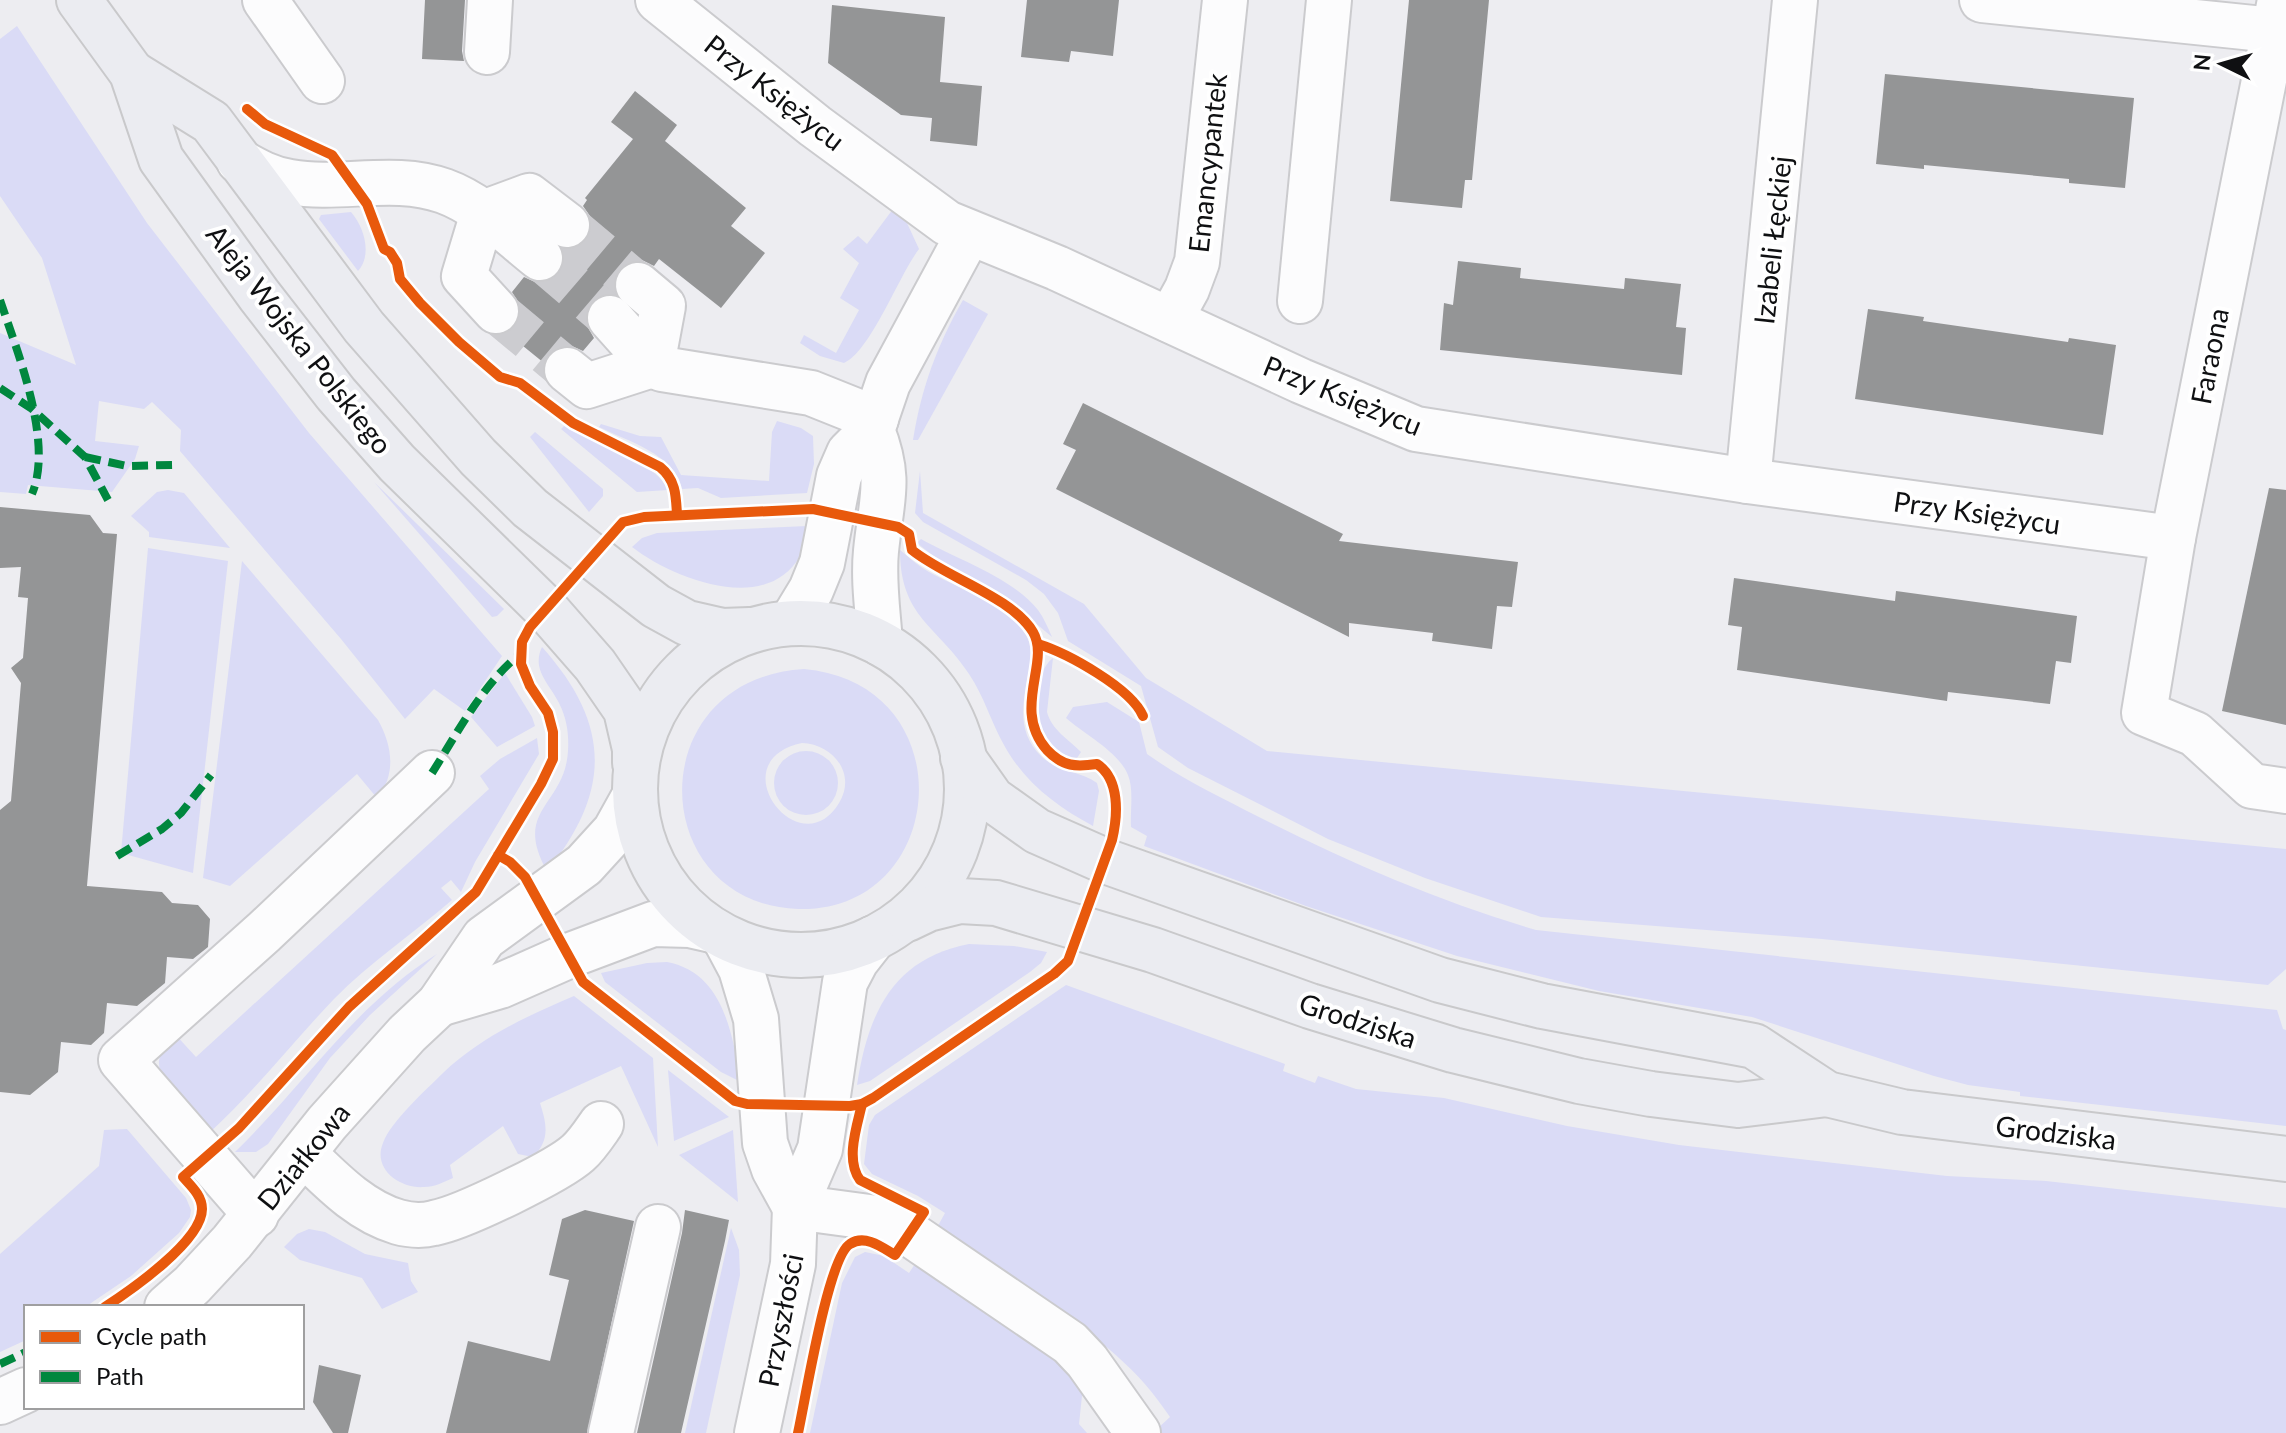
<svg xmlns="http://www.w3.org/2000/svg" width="2286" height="1433" font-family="Lato,sans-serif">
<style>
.green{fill:#dadbf6;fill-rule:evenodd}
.building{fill:#949596}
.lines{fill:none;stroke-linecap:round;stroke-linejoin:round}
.minor-tunnel{stroke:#ccccd0;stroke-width:44;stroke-dasharray:44 22;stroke-linecap:butt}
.minor-casing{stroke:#cbcbce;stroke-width:48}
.major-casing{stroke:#c9c9cb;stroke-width:48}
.minor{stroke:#fcfcfd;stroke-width:44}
.major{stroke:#ebecf1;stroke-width:44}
.quiet{stroke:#00873e;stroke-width:8;stroke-dasharray:16 8;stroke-linecap:butt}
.cycleway-casing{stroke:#fff;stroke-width:15}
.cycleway{stroke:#e8590c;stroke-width:10}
.labels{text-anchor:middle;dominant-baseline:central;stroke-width:8;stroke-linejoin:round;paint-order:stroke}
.street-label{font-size:28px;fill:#0f1012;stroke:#fff}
</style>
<rect width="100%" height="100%" fill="#ededf1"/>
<!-- green -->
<g class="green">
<path d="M 17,26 L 147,223 L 309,433 L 502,656 L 465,711 L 434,689 L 405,719 L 341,639 L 180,451 L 181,430 L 152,402 L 144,409 L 99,401 L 95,441 L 139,446 L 135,459 L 112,492 L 28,485 L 26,494 L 0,492 L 0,333 L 76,365 L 42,258 L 0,196 L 0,39 Z"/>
<path d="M 893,209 L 907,223 L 919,249 C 899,275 871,351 844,363 L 820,356 L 800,343 L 804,335 L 836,353 L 859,310 L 840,298 L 859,263 L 843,249 L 858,236 L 867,244 Z"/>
<path d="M 351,212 C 365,228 372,256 358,271 L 319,219 L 321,215 Z"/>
<path d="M 963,300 L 988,314 L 918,440 L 913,440 C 921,389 937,345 963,300 Z"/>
<path d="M 777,421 L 801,428 L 813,436 L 814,464 L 807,493 L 721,498 L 698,488 L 682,489 C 675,454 627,441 599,427 L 601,424 L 640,436 L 661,437 L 681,475 L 769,481 L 772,432 Z"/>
<path d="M 564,426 C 591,439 658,463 668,490 L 637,492 L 561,429 Z"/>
<path d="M 535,432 L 603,489 L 603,496 L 589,512 L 530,437 Z"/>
<path d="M 920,471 L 923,513 L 1084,604 L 1146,678 L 1267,751 L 2286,849 L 2286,969 L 2268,985 L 1822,939 L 1541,917 L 1425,878 L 1328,839 L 1188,768 L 1158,747 L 1141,686 L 1068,641 L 1058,613 L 1044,594 L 1026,580 L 923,522 L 915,513 Z"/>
<path d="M 374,482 L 504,609 L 497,616 L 492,617 Z"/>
<path d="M 168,490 L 184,493 L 230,548 L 149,537 L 149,532 L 131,516 L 157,492 Z"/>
<path d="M 807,526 C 805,536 805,548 800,556 C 766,616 672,578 632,547 L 642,538 L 657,533 Z"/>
<path d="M 921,539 C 956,559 1012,577 1038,610 C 1044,618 1048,628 1052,637 L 1008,600 L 942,563 L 917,543 Z"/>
<path d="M 148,548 L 228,561 L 193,873 L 121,853 Z"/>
<path d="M 900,550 C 909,557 918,566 929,572 C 959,589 1007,603 1026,635 C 1044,665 1000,717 1042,757 C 1058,772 1081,771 1097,783 L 1099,791 L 1093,826 C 1057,807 1024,782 1004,745 C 991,722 984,696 969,674 C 938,626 900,618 900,550 Z"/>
<path d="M 242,561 L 378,720 C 392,745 397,774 377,798 L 357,774 L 230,886 L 203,878 Z"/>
<path d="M 542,647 C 611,724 612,791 547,871 C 512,809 565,806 568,751 C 569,734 567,719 559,703 C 550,684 531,670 542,647 Z"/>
<path d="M 1053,658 L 1047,712 C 1051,729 1069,740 1081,752 L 1075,761 C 1065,756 1055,751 1048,742 C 1033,722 1032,674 1053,658 Z"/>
<path d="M 804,669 C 967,684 949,913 798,909 C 646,904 639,679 804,669 ZM 802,743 C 833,744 857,774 839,803 C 800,868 718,761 802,743 Z"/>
<path d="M 505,673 L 532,717 L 535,726 L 497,747 L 471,717 Z"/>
<path d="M 1107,702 L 1139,722 L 1147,754 C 1182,779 1220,797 1259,817 C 1348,862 1440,902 1536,930 L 2277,1010 L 2283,1029 L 2286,1030 L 2286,1126 L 2020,1096 L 2020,1092 L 1968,1085 L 1934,1076 L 1752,1017 L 1599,991 L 1457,956 L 1306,906 L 1144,846 L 1147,836 L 1131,827 C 1130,811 1134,790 1128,775 C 1119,752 1084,734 1066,718 L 1073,707 Z"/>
<path d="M 537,738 L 539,754 L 475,862 L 461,892 L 451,880 L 441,888 L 452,900 C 413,934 370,962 334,999 C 291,1044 254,1092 208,1134 C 194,1117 157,1083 159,1061 C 160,1051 169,1041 174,1033 L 196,1057 L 489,789 L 480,776 L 500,759 Z"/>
<circle cx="806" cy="783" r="32"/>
<path d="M 969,944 L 1014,946 L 1047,952 L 1041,963 L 1030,972 L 870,1081 L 857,1085 C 868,1014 892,959 969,944 Z"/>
<path d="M 437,954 L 370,1015 L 330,1058 L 268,1144 L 256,1152 L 235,1152 C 303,1086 356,1004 437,954 Z"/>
<path d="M 667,962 C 724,973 732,1034 741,1082 L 721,1072 L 605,982 L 601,973 L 647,963 Z"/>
<path d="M 1066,985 L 1285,1064 L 1283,1071 L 1315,1083 L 1318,1076 L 1356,1089 L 1444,1098 L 1567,1126 L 1679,1145 L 1947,1176 L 2046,1181 L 2286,1208 L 2286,1433 L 1160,1433 L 1157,1429 L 1170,1417 C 1162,1406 1154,1394 1144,1383 C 1092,1324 1001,1275 934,1233 L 945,1213 L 918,1196 L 872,1174 L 864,1164 L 869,1125 L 875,1115 Z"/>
<path d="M 574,996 L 653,1058 L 658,1147 L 621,1066 L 540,1103 C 547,1125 550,1140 533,1157 L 518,1154 L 503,1126 L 450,1165 L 453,1178 C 444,1182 435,1187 424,1187 C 400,1189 372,1169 383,1143 C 391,1121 426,1090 443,1073 C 481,1037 527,1016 574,996 Z"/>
<path d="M 668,1070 L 729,1117 L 674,1141 Z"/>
<path d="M 127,1129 L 186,1198 L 191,1210 L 190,1217 L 179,1233 L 131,1276 L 91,1303 L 86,1307 L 26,1307 L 26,1340 L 0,1352 L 0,1254 L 99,1166 L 104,1130 Z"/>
<path d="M 733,1130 L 738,1202 L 679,1155 Z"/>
<path d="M 731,1228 L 739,1250 L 740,1275 L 706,1433 L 685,1433 Z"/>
<path d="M 309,1229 L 325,1232 L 365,1254 L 408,1263 L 411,1281 L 418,1292 L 382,1309 L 362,1278 L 300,1260 L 284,1247 L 297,1234 Z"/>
<path d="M 865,1252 L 884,1256 L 909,1273 L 919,1258 L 1051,1349 L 1083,1386 L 1079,1424 L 1087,1433 L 810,1433 L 842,1283 L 855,1257 Z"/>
</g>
<!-- building -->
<g class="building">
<path d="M 425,0 L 465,0 L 462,51 L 464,61 L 422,59 Z"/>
<path d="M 1027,0 L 1119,0 L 1113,56 L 1071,51 L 1069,62 L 1021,57 Z"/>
<path d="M 1409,0 L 1489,0 L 1472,180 L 1465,180 L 1462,208 L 1390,201 Z"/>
<path d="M 832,5 L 945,17 L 940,82 L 982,86 L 977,146 L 930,141 L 932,118 L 901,115 L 828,63 Z"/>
<path d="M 1885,74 L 2134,98 L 2125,188 L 2069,183 L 2069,179 L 1924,165 L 1924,169 L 1876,164 Z"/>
<path d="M 635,91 L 677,125 L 665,141 L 746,208 L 731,226 L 765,253 L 721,308 L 659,259 L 654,266 L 642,260 L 629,262 L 618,270 L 614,280 L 615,294 L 604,294 L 594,299 L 587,309 L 586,324 L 594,338 L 583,351 L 572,346 L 559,347 L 548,354 L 544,363 L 507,333 L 513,329 L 520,318 L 520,305 L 512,292 L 524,277 L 537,283 L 550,281 L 560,273 L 564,263 L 563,250 L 577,248 L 587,239 L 592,227 L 590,216 L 583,206 L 587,200 L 585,198 L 633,139 L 611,122 Z"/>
<path d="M 1458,261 L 1521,268 L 1520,278 L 1624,289 L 1625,278 L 1681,284 L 1676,327 L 1686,328 L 1682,375 L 1440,350 L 1444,303 L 1453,305 Z"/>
<path d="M 1868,309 L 1924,317 L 1923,321 L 2068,342 L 2069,338 L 2116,345 L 2103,435 L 1855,399 Z"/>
<path d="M 1083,403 L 1343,534 L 1339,541 L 1518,562 L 1512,607 L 1497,606 L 1492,649 L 1432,641 L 1433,633 L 1349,623 L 1349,637 L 1056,489 L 1076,450 L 1063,444 Z"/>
<path d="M 2269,488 L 2286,490 L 2286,725 L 2222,711 Z"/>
<path d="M 0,507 L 90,515 L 103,533 L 117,534 L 87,886 L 162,892 L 172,903 L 198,905 L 210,919 L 208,947 L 193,959 L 167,957 L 165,983 L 137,1006 L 107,1003 L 104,1033 L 91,1045 L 61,1042 L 58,1072 L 30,1095 L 0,1092 L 0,810 L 11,801 L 21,683 L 11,668 L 23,658 L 28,598 L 18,597 L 21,567 L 0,568 Z"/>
<path d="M 1734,578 L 1895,601 L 1896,591 L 2077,616 L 2071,663 L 2056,661 L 2050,704 L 1948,692 L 1947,701 L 1737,670 L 1742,627 L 1728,625 Z"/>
<path d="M 585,1210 L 634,1221 L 587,1433 L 446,1433 L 468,1341 L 550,1361 L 569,1280 L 549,1275 L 562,1219 Z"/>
<path d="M 685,1210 L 729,1220 L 725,1241 L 681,1433 L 637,1433 L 682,1233 Z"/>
<path d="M 319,1365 L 361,1375 L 348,1433 L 333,1433 L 313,1402 Z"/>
</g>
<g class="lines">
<!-- minor-tunnel -->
<g class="minor-tunnel">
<path d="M 567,225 L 638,285"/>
<path d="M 540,258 L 610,318"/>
<path d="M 496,311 L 567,370"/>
</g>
<!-- minor casing -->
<g class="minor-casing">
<g id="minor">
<path d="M 265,0 L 322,81"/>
<path d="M 658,0 L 815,126 L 947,223 L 1057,268 L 1301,381 L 1416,429 L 1748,481 L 2173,538"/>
<path d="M 1982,0 L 2273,30"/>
<path d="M 2280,0 L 2173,538 L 2144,713 L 2195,734 L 2252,786 L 2286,791"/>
<path d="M 487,52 L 490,0"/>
<path d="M 239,161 C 256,171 271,179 290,182 C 341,191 394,173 444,191 C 480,204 511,235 540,258"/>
<path d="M 483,213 L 464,276 L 496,311"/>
<path d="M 483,213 L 529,196 L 567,225"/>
<path d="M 638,285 L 663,306 L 652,365"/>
<path d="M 1300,301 L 1329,0"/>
<path d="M 610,318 L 652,365 L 662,369 L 811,393 L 876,419"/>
<path d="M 1170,320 L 1187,289 L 1197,262 L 1225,0"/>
<path d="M 567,370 L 587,386 L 652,365"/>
<path d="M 872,430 C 892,480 881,500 876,551 C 873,581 878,613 880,643"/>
<path d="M 1748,481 L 1795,0"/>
<path d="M 791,623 L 811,590 L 822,563 L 839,476 L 849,453 L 872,430 L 888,383 L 969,233"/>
<path d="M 724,937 L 741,969 L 756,1019 L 765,1143 L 774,1169 L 795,1207"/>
<path d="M 439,1004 L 500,986 L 568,956 L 653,924 L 690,925 L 712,930"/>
<path d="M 304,1154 C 331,1180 360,1211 398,1222 C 409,1225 422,1226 434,1223 C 462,1218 558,1171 578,1153 C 587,1145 594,1134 601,1124"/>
<path d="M 795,1207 L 884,1219 L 910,1234 L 1070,1343 L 1087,1361 L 1138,1433"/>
<path d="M 256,1215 L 121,1060 L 264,932 L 432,773"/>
<path d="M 167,1307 L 192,1285 L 232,1242 L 327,1123 L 407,1034 L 439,1004 L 484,938 L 584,865 L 615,831 L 635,795"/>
<path d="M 0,1402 L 26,1390"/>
<path d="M 611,1433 L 658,1227"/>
<path d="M 757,1433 L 793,1264 L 795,1207 L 820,1149 L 845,982 L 856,961 L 874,938"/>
</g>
</g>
<!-- major casing -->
<g class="major-casing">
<g id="major">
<path d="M 79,0 L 132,73 L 161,159 L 259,295 L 336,394 L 397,463 L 546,609 L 595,665 L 626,710 L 635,749 L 635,763"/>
<path d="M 132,73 L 211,122 L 364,327 L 478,457 L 530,508 L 656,606 L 687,623 L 722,631 L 750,630"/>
<circle cx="801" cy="789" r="166"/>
<path d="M 963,758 L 992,799 L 1037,831 L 1105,861 L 1440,980 L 1542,1006 L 1754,1046 L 1827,1094 L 1902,1112 L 2286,1159"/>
<path d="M 907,919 L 928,909 L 960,901 L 996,903 L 1153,950 L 1310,1006 L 1453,1050 L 1579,1081 L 1651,1094 L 1738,1105 L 1827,1094"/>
</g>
</g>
<!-- minor -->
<use href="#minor" class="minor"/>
<!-- major -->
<use href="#major" class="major"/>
<!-- quiet -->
<g class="quiet">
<path d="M 0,300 C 17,351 54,442 32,494"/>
<path d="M 0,388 L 32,409 L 85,457 L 108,500"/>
<path d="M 85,457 L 127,466 L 173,465"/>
<path d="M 432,773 C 458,732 482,685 520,654"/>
<path d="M 117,856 L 162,829 L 181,813 L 211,775"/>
<path d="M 0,1364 L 26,1352"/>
</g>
<!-- cycleway casing -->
<g class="cycleway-casing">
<g id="cycleway">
<path d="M 247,109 L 265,124 L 332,155 L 367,204 L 384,249 L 390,252 L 397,263 L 400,279 L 420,303 L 459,342 L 500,377 L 520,383 L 573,423 L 660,467 C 676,480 676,496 677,515"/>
<path d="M 1038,644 C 1067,653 1131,688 1143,716"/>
<path d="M 105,1307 C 131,1290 202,1241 202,1209 C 202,1196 192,1187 183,1177 L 239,1128 L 349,1007 L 476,892 L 541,784 L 553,759 L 553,732 L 548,713 L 530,686 L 521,664 L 522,642 L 530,627 L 623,522 L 644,517 L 813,509 L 898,527 L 909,534 L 912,550 C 945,577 1012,597 1033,632 C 1051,662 1011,709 1047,750 C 1063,767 1076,767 1097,764 C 1120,779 1118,815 1112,840 L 1068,961 L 1054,974 L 873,1098 L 862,1104 L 850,1106 L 747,1104 L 735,1101 L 583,982 L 525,877 L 510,862 L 498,855"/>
<path d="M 798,1433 C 805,1402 828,1257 850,1244 C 865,1234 882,1247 895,1255 L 924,1212 L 860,1180 C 845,1160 857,1126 862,1104"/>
</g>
</g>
<!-- cycleway -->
<use href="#cycleway" class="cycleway"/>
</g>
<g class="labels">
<!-- street labels -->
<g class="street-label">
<text transform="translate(775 92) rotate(38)">Przy Księżycu</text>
<text transform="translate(1207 163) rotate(-84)">Emancypantek</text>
<text transform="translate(1772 240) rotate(-84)">Izabeli Łęckiej</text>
<text transform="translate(300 339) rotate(52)">Aleja Wojska Polskiego</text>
<text transform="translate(2209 356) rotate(-79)">Faraona</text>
<text transform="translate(1343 395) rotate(22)">Przy Księżycu</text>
<text transform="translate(1977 512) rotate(8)">Przy Księżycu</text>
<text transform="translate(1358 1020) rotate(18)">Grodziska</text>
<text transform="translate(2056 1132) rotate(7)">Grodziska</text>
<text transform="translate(303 1156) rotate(-51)">Działkowa</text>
<text transform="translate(780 1320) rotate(-79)">Przyszłości</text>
</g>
</g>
<!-- legend -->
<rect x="24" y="1305" width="280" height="104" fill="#ffffff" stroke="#9f9fa0" stroke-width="2"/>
<rect x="40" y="1331" width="40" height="12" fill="#e8590c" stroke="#9f9fa0" stroke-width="2"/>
<text x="96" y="1345" font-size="24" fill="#0f1012">Cycle path</text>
<rect x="40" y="1371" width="40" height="12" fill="#00873e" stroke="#9f9fa0" stroke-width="2"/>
<text x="96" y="1385" font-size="24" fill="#0f1012">Path</text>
<!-- north arrow -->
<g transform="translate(2222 64) rotate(275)" stroke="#ffffff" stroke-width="6" paint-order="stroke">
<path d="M0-6L14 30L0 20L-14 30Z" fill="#0f1012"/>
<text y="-12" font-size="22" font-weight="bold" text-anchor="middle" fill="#0f1012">N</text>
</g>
</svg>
